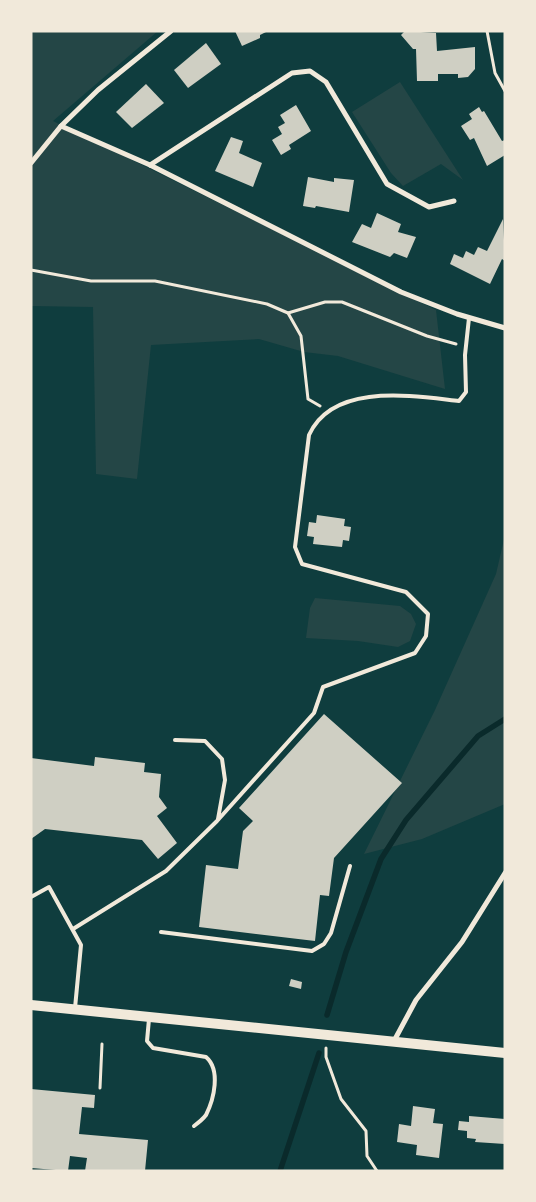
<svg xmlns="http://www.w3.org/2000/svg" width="536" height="1202" font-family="'Asap Condensed',sans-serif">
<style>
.green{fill:#244646}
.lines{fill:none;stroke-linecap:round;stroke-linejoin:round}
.stream{stroke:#0a2a2b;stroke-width:5.5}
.building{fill:#cfcfc3}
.path{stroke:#f1e9da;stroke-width:3}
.service{stroke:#f1e9da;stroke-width:4}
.minor{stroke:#f1e9da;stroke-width:5}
.secondary{stroke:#f1e9da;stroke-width:10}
</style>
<rect width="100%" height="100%" fill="#0f3d3e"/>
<!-- green -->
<g class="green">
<path d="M 31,31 L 158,31 L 53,121 L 436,310 L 445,389 L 338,356 L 304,352 L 259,339 L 151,345 L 137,479 L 96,474 L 93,307 L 31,306 Z"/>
<path d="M 400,82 L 463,180 L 441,164 L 403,186 L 391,173 L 352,112 Z"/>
<path d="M 505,535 L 505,804 L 422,839 L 364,854 L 435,710 L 496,574 Z"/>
<path d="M 315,598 L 400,606 L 411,614 L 416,624 L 410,641 L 398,647 L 358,641 L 306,638 L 310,608 Z"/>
</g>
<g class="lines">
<!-- stream -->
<g class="stream">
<path d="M 327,1015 L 346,952 L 381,859 L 406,820 L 478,736 L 505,719"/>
<path d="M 280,1171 L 319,1053"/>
</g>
</g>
<!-- building -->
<g class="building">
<path d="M 235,31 L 268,31 L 260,35 L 260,38 L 242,46 Z"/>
<path d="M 405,31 L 436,33 L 437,51 L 475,47 L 475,69 L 468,77 L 458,78 L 458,74 L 438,74 L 438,81 L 417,81 L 416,49 L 413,49 L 401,35 Z"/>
<path d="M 206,43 L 221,64 L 188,88 L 174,70 Z"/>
<path d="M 146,84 L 164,103 L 132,128 L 116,112 Z"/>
<path d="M 296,105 L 311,131 L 289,145 L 291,149 L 281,155 L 272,140 L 282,134 L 278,127 L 285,123 L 280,115 Z"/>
<path d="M 479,107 L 482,112 L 484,111 L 502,141 L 505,140 L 505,155 L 487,166 L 474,138 L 470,140 L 461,126 L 472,119 L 469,114 Z"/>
<path d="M 231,137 L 243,141 L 239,153 L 262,163 L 253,187 L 215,171 Z"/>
<path d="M 308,177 L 334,182 L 334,178 L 354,180 L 349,212 L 316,206 L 315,208 L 303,206 Z"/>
<path d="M 377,213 L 401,224 L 398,232 L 416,237 L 407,258 L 394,253 L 390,257 L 352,242 L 362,224 L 371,228 Z"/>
<path d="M 503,219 L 505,261 L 502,259 L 490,284 L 450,264 L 454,254 L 463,258 L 466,251 L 474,255 L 478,247 L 487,251 Z"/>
<path d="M 317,515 L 345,519 L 344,526 L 351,527 L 349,541 L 343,540 L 342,547 L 313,544 L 314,537 L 307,536 L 309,522 L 316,523 Z"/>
<path d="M 324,714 L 402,783 L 334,858 L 329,896 L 320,895 L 315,941 L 199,927 L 206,865 L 238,869 L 243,831 L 253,821 L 239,808 Z"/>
<path d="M 95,757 L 145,763 L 144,772 L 161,774 L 159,797 L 167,808 L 157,816 L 177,843 L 158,859 L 142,840 L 45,829 L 31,839 L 31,758 L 94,766 Z"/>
<path d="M 291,979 L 302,982 L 301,989 L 289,986 Z"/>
<path d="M 31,1089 L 95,1095 L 94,1108 L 82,1107 L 79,1134 L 148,1140 L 145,1171 L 85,1171 L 87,1158 L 70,1156 L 68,1171 L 31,1168 Z"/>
<path d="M 413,1106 L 435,1109 L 433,1123 L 443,1124 L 439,1158 L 416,1155 L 417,1145 L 397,1142 L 399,1124 L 411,1126 Z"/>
<path d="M 469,1116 L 505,1119 L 505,1144 L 475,1142 L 476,1139 L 467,1138 L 467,1131 L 458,1130 L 459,1121 L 469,1122 Z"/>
</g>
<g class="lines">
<!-- path -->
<g class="path">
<path d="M 487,31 L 495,73 L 505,91"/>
<path d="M 31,270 L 91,281 L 155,281 L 267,304 L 288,313 L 301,336 L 308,399 L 320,406"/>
<path d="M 288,313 L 325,302 L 342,302 L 427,336 L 456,344"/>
<path d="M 326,1048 L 326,1057 L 341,1099 L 366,1131 L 367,1156 L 377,1171"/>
<path d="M 100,1088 L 102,1044"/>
</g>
<!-- service -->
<g class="service">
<path d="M 175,740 L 205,741 L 222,759 L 225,780 L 218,819"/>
<path d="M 31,897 L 49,887 L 81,945 L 75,1008"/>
<path d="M 73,929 L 166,871 L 217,821 L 314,713 L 323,687 L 415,653 L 426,636 L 428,614 L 406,592 L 302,564 L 295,547 L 309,435 C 333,382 413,396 459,401 L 466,392 L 465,355 L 469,318"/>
<path d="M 161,932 L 312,951 L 324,944 L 331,933 L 350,866"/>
<path d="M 149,1019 L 147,1041 L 153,1048 L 206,1057 C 221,1070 214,1099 206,1115 C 203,1119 198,1123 194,1126"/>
</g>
<!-- minor -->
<g class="minor">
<path d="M 61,126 L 150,165 L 401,292 L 457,314 L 505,328"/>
<path d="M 31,163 L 61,126 L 98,90 L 171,31"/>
<path d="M 150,165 L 292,73 L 310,71 L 326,82 L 387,184 L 429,207 L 454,201"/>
<path d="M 394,1041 L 416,1000 L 462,942 L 505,873"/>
</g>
<!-- secondary -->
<path class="secondary" d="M 31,1005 L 505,1053"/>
</g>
<!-- border -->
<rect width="536" height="1202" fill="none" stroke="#f1e9da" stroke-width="65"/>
</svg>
